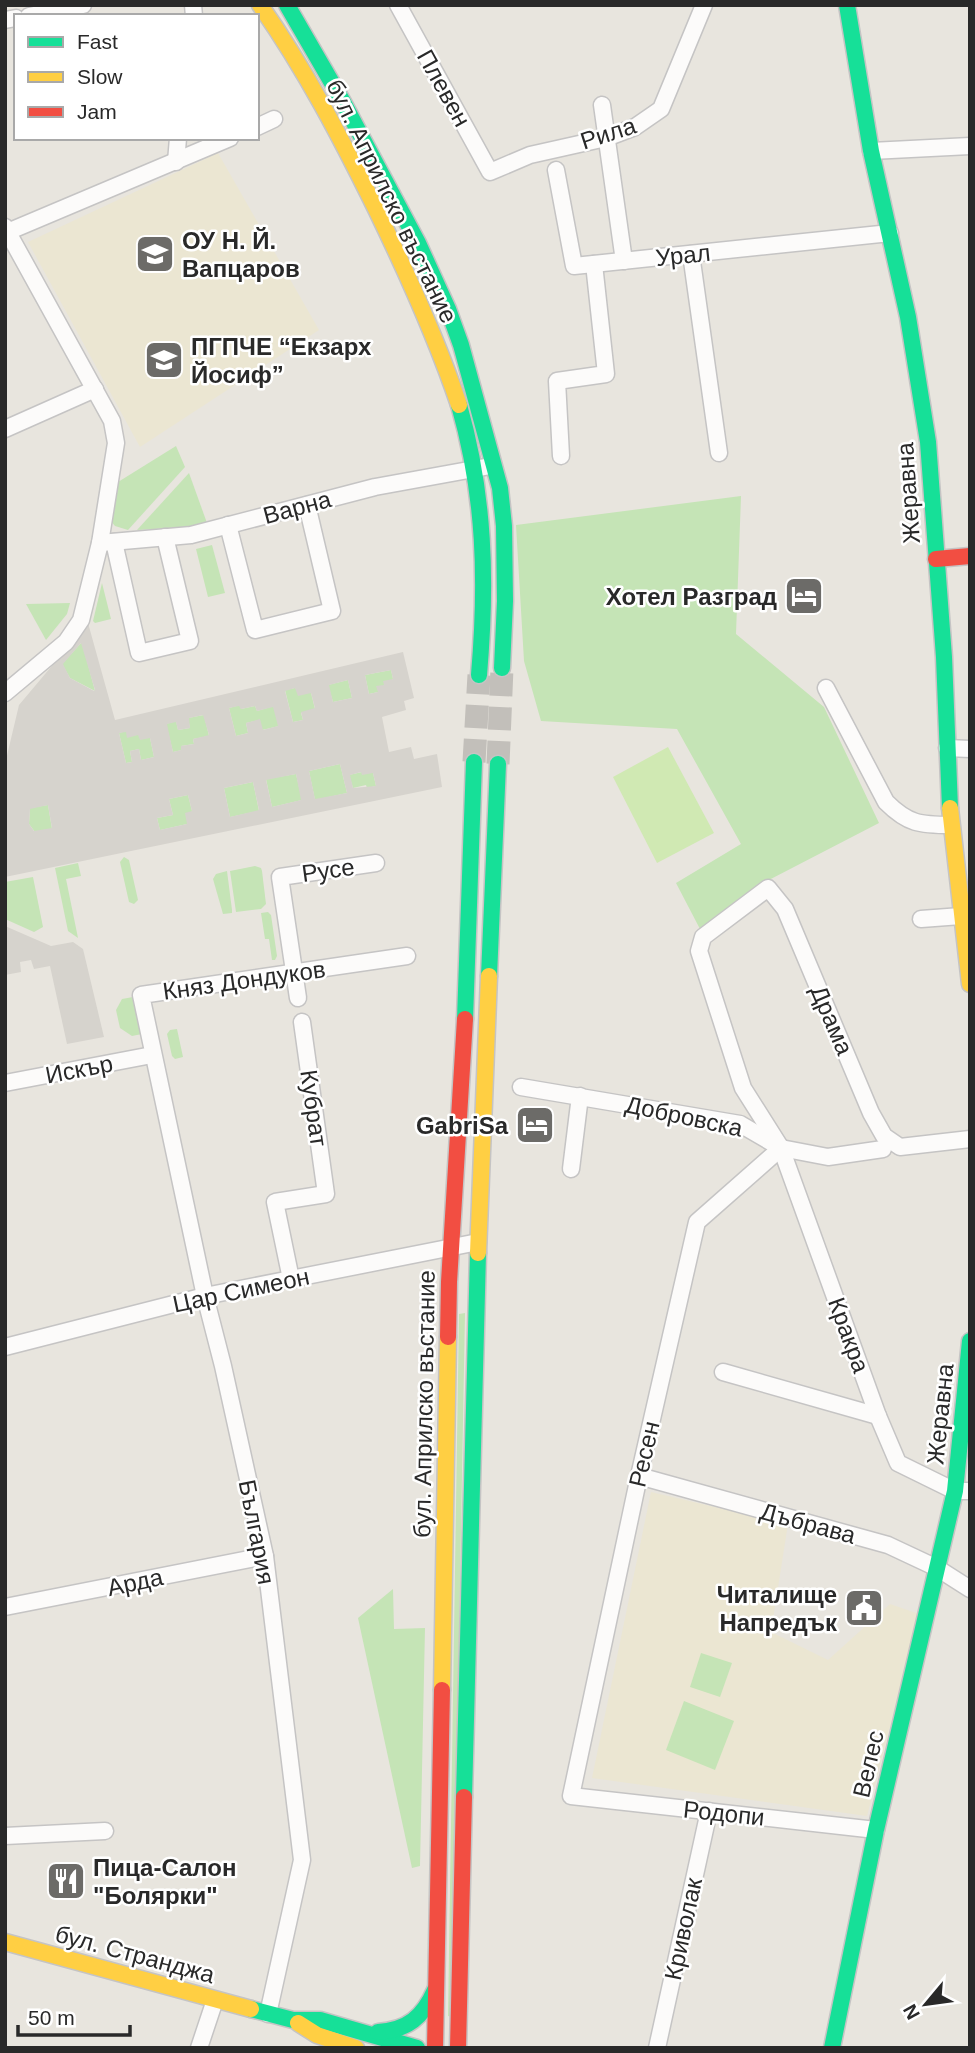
<svg xmlns="http://www.w3.org/2000/svg" width="975" height="2053" font-family="Arial,sans-serif">
<style>
.education{fill:#ebe6d2}
.green{fill:#c5e4b6}
.pitch{fill:#d0e9b3}
.plaza{fill:#d6d3cd;fill-rule:evenodd}
.lines{fill:none;stroke-linecap:round;stroke-linejoin:round}
.secondary-tunnel{stroke:#c2bfba;stroke-width:23;stroke-dasharray:23 11;stroke-linecap:butt}
.street-casing{stroke:#c5c4c4;stroke-width:19}
.fast-casing{stroke:#c5c4c4;stroke-width:19}
.slow-casing{stroke:#c5c4c4;stroke-width:19}
.jam-casing{stroke:#c5c4c4;stroke-width:19}
.street{stroke:#fcfbfa;stroke-width:16}
.fast{stroke:#16e098;stroke-width:16}
.slow{stroke:#ffcf43;stroke-width:16}
.jam{stroke:#f24e42;stroke-width:16}
.labels{text-anchor:middle;dominant-baseline:central;stroke-width:5;stroke-linejoin:round;paint-order:stroke}
.street-label{font-size:24px;fill:#292929;stroke:#fff}
.poi-label{font-size:24px;font-weight:bold;fill:#292929;stroke:#fff;text-anchor:start}
</style>
<rect width="100%" height="100%" fill="#e8e5de"/>
<!-- education -->
<g class="education">
<path d="M 218,153 L 319,330 L 140,447 L 28,242 Z"/>
<path d="M 651,1492 L 788,1524 L 771,1632 L 828,1660 L 890,1604 L 919,1614 L 867,1816 L 592,1778 Z"/>
</g>
<!-- green -->
<g class="green">
<path d="M 176,446 L 185,467 L 128,530 L 115,526 L 107,516 L 110,487 Z"/>
<path d="M 189,473 L 207,523 L 187,527 L 137,530 Z"/>
<path d="M 741,496 L 736,634 L 824,707 L 879,823 L 765,882 L 700,929 L 676,883 L 741,844 L 677,729 L 541,721 L 524,661 L 516,525 Z"/>
<path d="M 212,545 L 225,593 L 208,597 L 196,549 Z"/>
<path d="M 102,583 L 111,619 L 95,623 L 93,621 Z"/>
<path d="M 70,603 L 67,614 L 46,640 L 26,604 Z"/>
<path d="M 82,642 L 95,691 L 70,678 L 62,664 Z"/>
<path d="M 391,670 L 393,679 L 378,692 L 369,694 L 365,675 Z"/>
<path d="M 348,680 L 352,698 L 333,702 L 328,685 Z"/>
<path d="M 295,688 L 311,693 L 315,709 L 301,713 L 303,720 L 293,722 L 285,690 Z"/>
<path d="M 240,705 L 241,709 L 255,706 L 257,711 L 274,706 L 279,726 L 262,730 L 259,720 L 246,723 L 248,733 L 236,736 L 229,708 Z"/>
<path d="M 204,715 L 209,736 L 193,739 L 194,744 L 181,746 L 182,750 L 173,752 L 166,724 L 176,721 L 178,730 L 190,728 L 188,718 Z"/>
<path d="M 126,731 L 150,738 L 154,757 L 141,760 L 139,749 L 130,751 L 132,762 L 126,763 L 119,733 Z"/>
<path d="M 340,764 L 347,793 L 315,800 L 309,771 Z"/>
<path d="M 362,772 L 373,773 L 376,786 L 367,788 L 366,785 L 353,788 L 349,775 Z"/>
<path d="M 296,774 L 302,800 L 272,807 L 266,779 Z"/>
<path d="M 253,782 L 259,811 L 230,817 L 224,788 Z"/>
<path d="M 188,795 L 192,811 L 187,824 L 160,830 L 157,818 L 173,815 L 169,799 Z"/>
<path d="M 48,805 L 52,829 L 35,832 L 29,824 L 30,808 Z"/>
<path d="M 124,857 L 129,860 L 138,900 L 134,904 L 129,902 L 120,862 Z"/>
<path d="M 78,863 L 81,876 L 66,879 L 78,938 L 68,931 L 55,868 Z"/>
<path d="M 255,866 L 261,868 L 262,871 L 266,904 L 261,909 L 236,912 L 230,871 Z"/>
<path d="M 227,871 L 232,910 L 232,913 L 223,914 L 213,879 L 216,874 Z"/>
<path d="M 33,877 L 43,927 L 34,932 L 5,919 L 5,882 Z"/>
<path d="M 268,912 L 271,915 L 277,956 L 275,960 L 272,960 L 269,939 L 265,939 L 261,913 Z"/>
<path d="M 133,997 L 142,1034 L 132,1036 L 120,1028 L 116,1010 L 122,999 Z"/>
<path d="M 177,1029 L 183,1057 L 175,1059 L 172,1056 L 167,1034 L 170,1030 Z"/>
<path d="M 465,1313 L 452,2017 L 448,2016 L 459,1314 Z"/>
<path d="M 393,1589 L 394,1629 L 425,1628 L 420,1866 L 412,1868 L 358,1618 Z"/>
<path d="M 701,1653 L 732,1663 L 720,1697 L 690,1687 Z"/>
<path d="M 684,1701 L 734,1721 L 715,1770 L 666,1750 Z"/>
</g>
<!-- pitch -->
<path class="pitch" d="M 668,747 L 714,833 L 657,863 L 613,777 Z"/>
<!-- plaza -->
<g class="plaza">
<path d="M 88,623 L 115,720 L 403,652 L 414,698 L 404,701 L 406,710 L 382,717 L 389,752 L 411,747 L 414,759 L 437,754 L 442,787 L 5,877 L 5,764 L 19,705 ZM 81,643 L 95,690 L 94,691 L 70,678 L 63,664 ZM 391,670 L 393,679 L 383,681 L 384,685 L 376,686 L 378,692 L 369,694 L 365,675 ZM 348,680 L 352,698 L 333,702 L 329,685 ZM 295,688 L 298,696 L 311,693 L 315,708 L 301,712 L 303,720 L 293,722 L 285,691 ZM 239,706 L 241,709 L 255,706 L 257,711 L 273,707 L 278,726 L 263,730 L 260,719 L 246,723 L 248,733 L 236,736 L 229,708 ZM 203,715 L 209,735 L 193,739 L 194,744 L 181,746 L 181,750 L 173,752 L 167,724 L 176,722 L 178,730 L 190,728 L 189,718 ZM 126,732 L 127,738 L 138,735 L 140,740 L 150,738 L 154,757 L 141,760 L 139,749 L 130,751 L 132,762 L 126,763 L 119,733 ZM 340,764 L 347,793 L 315,799 L 309,771 ZM 361,772 L 362,775 L 373,773 L 376,786 L 353,788 L 350,775 ZM 296,774 L 301,800 L 272,807 L 266,780 ZM 253,782 L 259,810 L 230,817 L 224,788 ZM 188,795 L 192,811 L 185,813 L 187,824 L 160,830 L 157,818 L 173,815 L 169,799 ZM 48,805 L 52,828 L 34,831 L 29,824 L 30,809 Z"/>
<path d="M 5,926 L 51,946 L 73,942 L 83,949 L 104,1037 L 67,1044 L 50,966 L 34,969 L 31,960 L 20,962 L 21,972 L 5,975 Z"/>
</g>
<g class="lines">
<!-- secondary-tunnel -->
<g class="secondary-tunnel">
<path d="M 474,762 L 479,675"/>
<path d="M 498,764 L 502,668"/>
</g>
<!-- street casing -->
<g class="street-casing">
<g id="street">
<path d="M 193,5 L 194,16"/>
<path d="M 398,5 L 490,172 L 530,155 L 606,138 L 635,127 L 661,109 L 704,5"/>
<path d="M 29,16 L 83,5"/>
<path d="M 5,20 L 16,18"/>
<path d="M 602,105 L 624,261"/>
<path d="M 257,127 L 274,119"/>
<path d="M 871,151 L 970,146"/>
<path d="M 176,162 L 178,138"/>
<path d="M 556,170 L 574,266 L 890,233"/>
<path d="M 5,227 L 112,421 L 116,443 L 100,543 L 81,620 L 66,642 L 5,693"/>
<path d="M 5,233 L 230,138"/>
<path d="M 691,254 L 719,453"/>
<path d="M 5,429 L 95,389"/>
<path d="M 561,456 L 557,381 L 606,374 L 594,264"/>
<path d="M 228,525 L 255,630 L 332,611 L 307,505"/>
<path d="M 114,542 L 139,653 L 190,641 L 165,537"/>
<path d="M 100,543 L 191,535 L 375,487 L 485,467"/>
<path d="M 826,688 L 886,802 C 908,824 920,825 951,825"/>
<path d="M 947,748 L 970,749"/>
<path d="M 921,919 L 961,916"/>
<path d="M 298,998 L 280,877 L 376,863"/>
<path d="M 5,1083 L 152,1055"/>
<path d="M 521,1087 L 740,1124 L 781,1148 L 828,1157 L 883,1149"/>
<path d="M 970,1139 L 900,1147 L 884,1136 L 871,1113 L 785,909 L 768,888 L 703,937 L 699,951 L 743,1088 L 781,1148 L 878,1416 L 898,1463 L 955,1491 L 970,1491"/>
<path d="M 781,1148 L 697,1222 L 639,1476 L 571,1796 L 876,1830"/>
<path d="M 571,1169 L 580,1096"/>
<path d="M 291,1279 L 275,1202 L 326,1194 L 302,1022"/>
<path d="M 5,1347 L 205,1296 L 478,1242"/>
<path d="M 723,1372 L 878,1416"/>
<path d="M 639,1476 L 888,1545 L 937,1568 L 970,1589"/>
<path d="M 5,1607 L 265,1556"/>
<path d="M 5,1836 L 105,1831"/>
<path d="M 268,2014 L 302,1860 L 265,1556 L 223,1366 L 205,1296 L 141,995 L 407,956"/>
<path d="M 199,2048 L 215,2000"/>
<path d="M 657,2048 L 709,1811"/>
</g>
</g>
<!-- fast casing -->
<g class="fast-casing">
<g id="fast">
<path d="M 287,5 L 343,102 L 418,243 L 448,309 L 461,345 L 500,488 L 504,526 L 505,601 L 502,668"/>
<path d="M 847,5 L 871,151 L 908,317 L 928,442 L 944,657 L 950,808"/>
<path d="M 459,405 C 485,496 487,581 479,675"/>
<path d="M 489,976 L 498,764"/>
<path d="M 465,1019 L 474,762"/>
<path d="M 464,1797 L 478,1253"/>
<path d="M 251,2009 L 293,2020 L 320,2020 L 417,2048"/>
<path d="M 378,2032 C 408,2030 423,2017 435,1990"/>
<path d="M 832,2048 L 876,1830 L 955,1491 L 970,1341"/>
</g>
</g>
<!-- slow casing -->
<g class="slow-casing">
<g id="slow">
<path d="M 260,5 C 305,69 341,138 376,209 C 407,273 436,337 459,405"/>
<path d="M 950,808 L 970,984"/>
<path d="M 478,1253 L 489,976"/>
<path d="M 442,1690 L 448,1337"/>
<path d="M 5,1942 L 251,2009"/>
<path d="M 298,2023 L 317,2035 L 356,2048"/>
</g>
</g>
<!-- jam casing -->
<g class="jam-casing">
<g id="jam">
<path d="M 936,559 L 970,556"/>
<path d="M 448,1337 L 449,1282 L 465,1019"/>
<path d="M 435,2048 L 442,1690"/>
<path d="M 458,2048 L 464,1797"/>
</g>
</g>
<!-- street -->
<use href="#street" class="street"/>
<!-- fast -->
<use href="#fast" class="fast"/>
<!-- slow -->
<use href="#slow" class="slow"/>
<!-- jam -->
<use href="#jam" class="jam"/>
</g>
<!-- icons -->
<defs>
<g id="school-square" transform="scale(2.0125)"><rect x="-9" y="-9" width="18" height="18" rx="4" fill="#6c6b68" stroke="#fff"/><path d="M0-5L7-2L0 1L-7-2ZM-4 1L0 2.5L4 1V4Q0 6-4 4Z" fill="#fff"/></g>
<g id="hotel-square" transform="scale(2.0125)"><rect x="-9" y="-9" width="18" height="18" rx="4" fill="#6c6b68" stroke="#fff"/><path d="M-6-4.5h1.5V1H6V5H4.5V3h-9V5H-6ZM-4 0a1.8 1.8 0 1 1 3.6 0ZM.5 0V-2.5h3Q6-2.5 6 0Z" fill="#fff"/></g>
<g id="civic-square" transform="scale(2.0125)"><rect x="-9" y="-9" width="18" height="18" rx="4" fill="#6c6b68" stroke="#fff"/><path d="M-.6-6.5H3V-4.5H.6V-3L4-1V1h2V6H-6V1h2V-1L-.6-3ZM-1.2 2.5V6h2.4V2.5Z" fill="#fff"/></g>
<g id="restaurant-square" transform="scale(2.0125)"><rect x="-9" y="-9" width="18" height="18" rx="4" fill="#6c6b68" stroke="#fff"/><path d="M-5-6h1v4h1v-4h1v4h1v-4h1v5L-1.5 .5V6h-2V.5L-5-1ZM5-6V6H3V1.5H1.5Q1.5-4 5-6Z" fill="#fff"/></g>
</defs>
<g fill-rule="evenodd">
<use href="#school-square" x="155" y="254"/>
<use href="#school-square" x="164" y="360"/>
<use href="#hotel-square" x="804" y="596"/>
<use href="#hotel-square" x="535" y="1125"/>
<use href="#civic-square" x="864" y="1608"/>
<use href="#restaurant-square" x="66" y="1881"/>
</g>
<g class="labels">
<!-- street labels -->
<g class="street-label">
<text transform="translate(444 88) rotate(61)">Плевен</text>
<text transform="translate(608 133) rotate(-18)">Рила</text>
<text transform="translate(392 201) rotate(64)">бул. Априлско въстание</text>
<text transform="translate(683 255) rotate(-6)">Урал</text>
<text transform="translate(908 493) rotate(-94)">Жеравна</text>
<text transform="translate(297 507) rotate(-15)">Варна</text>
<text transform="translate(328 870) rotate(-8)">Русе</text>
<text transform="translate(244 980) rotate(-8)">Княз Дондуков</text>
<text transform="translate(832 1020) rotate(67)">Драма</text>
<text transform="translate(79 1069) rotate(-11)">Искър</text>
<text transform="translate(314 1108) rotate(82)">Кубрат</text>
<text transform="translate(684 1116) rotate(12)">Добровска</text>
<text transform="translate(241 1290) rotate(-12)">Цар Симеон</text>
<text transform="translate(849 1335) rotate(70)">Кракра</text>
<text transform="translate(424 1404) rotate(-89)">бул. Априлско въстание</text>
<text transform="translate(940 1414) rotate(-84)">Жеравна</text>
<text transform="translate(644 1454) rotate(-77)">Ресен</text>
<text transform="translate(808 1523) rotate(15)">Дъбрава</text>
<text transform="translate(257 1532) rotate(79)">България</text>
<text transform="translate(135 1582) rotate(-12)">Арда</text>
<text transform="translate(868 1764) rotate(-77)">Велес</text>
<text transform="translate(724 1813) rotate(6)">Родопи</text>
<text transform="translate(683 1929) rotate(-78)">Криволак</text>
<text transform="translate(135 1954) rotate(15)">бул. Странджа</text>
</g>
<!-- poi labels -->
<g class="poi-label">
<text x="182" y="240">ОУ Н. Й.<tspan x="182" dy="28">Вапцаров</tspan></text>
<text x="191" y="346">ПГПЧЕ “Екзарх<tspan x="191" dy="28">Йосиф”</tspan></text>
<text x="777" y="596" text-anchor="end">Хотел Разград</text>
<text x="508" y="1125" text-anchor="end">GabriSa</text>
<text x="837" y="1594" text-anchor="end">Читалище<tspan x="837" dy="28">Напредък</tspan></text>
<text x="93" y="1867">Пица-Салон<tspan x="93" dy="28">"Болярки"</tspan></text>
</g>
</g>
<!-- border -->
<rect width="975" height="2053" fill="none" stroke="#292929" stroke-width="14"/>
<!-- legend -->
<rect x="14" y="14" width="245" height="126" fill="#ffffff" stroke="#a9a9a9" stroke-width="2"/>
<rect x="28" y="37" width="35" height="10" fill="#16e098" stroke="#a9a9a9" stroke-width="2"/>
<text x="77" y="49" font-size="21" fill="#292929">Fast</text>
<rect x="28" y="72" width="35" height="10" fill="#ffcf43" stroke="#a9a9a9" stroke-width="2"/>
<text x="77" y="84" font-size="21" fill="#292929">Slow</text>
<rect x="28" y="107" width="35" height="10" fill="#f24e42" stroke="#a9a9a9" stroke-width="2"/>
<text x="77" y="119" font-size="21" fill="#292929">Jam</text>
<!-- north arrow -->
<g transform="translate(926 2004) rotate(241)" stroke="#ffffff" stroke-width="5" paint-order="stroke">
<path d="M0-5L12 26L0 18L-12 26Z" fill="#292929"/>
<text y="-10" font-size="19" font-weight="bold" text-anchor="middle" fill="#292929">N</text>
</g>
<!-- scale -->
<path d="M18 2025v10h112v-10" fill="none" stroke="#292929" stroke-width="3.5"/>
<text x="28" y="2025" font-size="21" fill="#292929" stroke="#ffffff" stroke-width="5" paint-order="stroke">50 m</text>
</svg>
